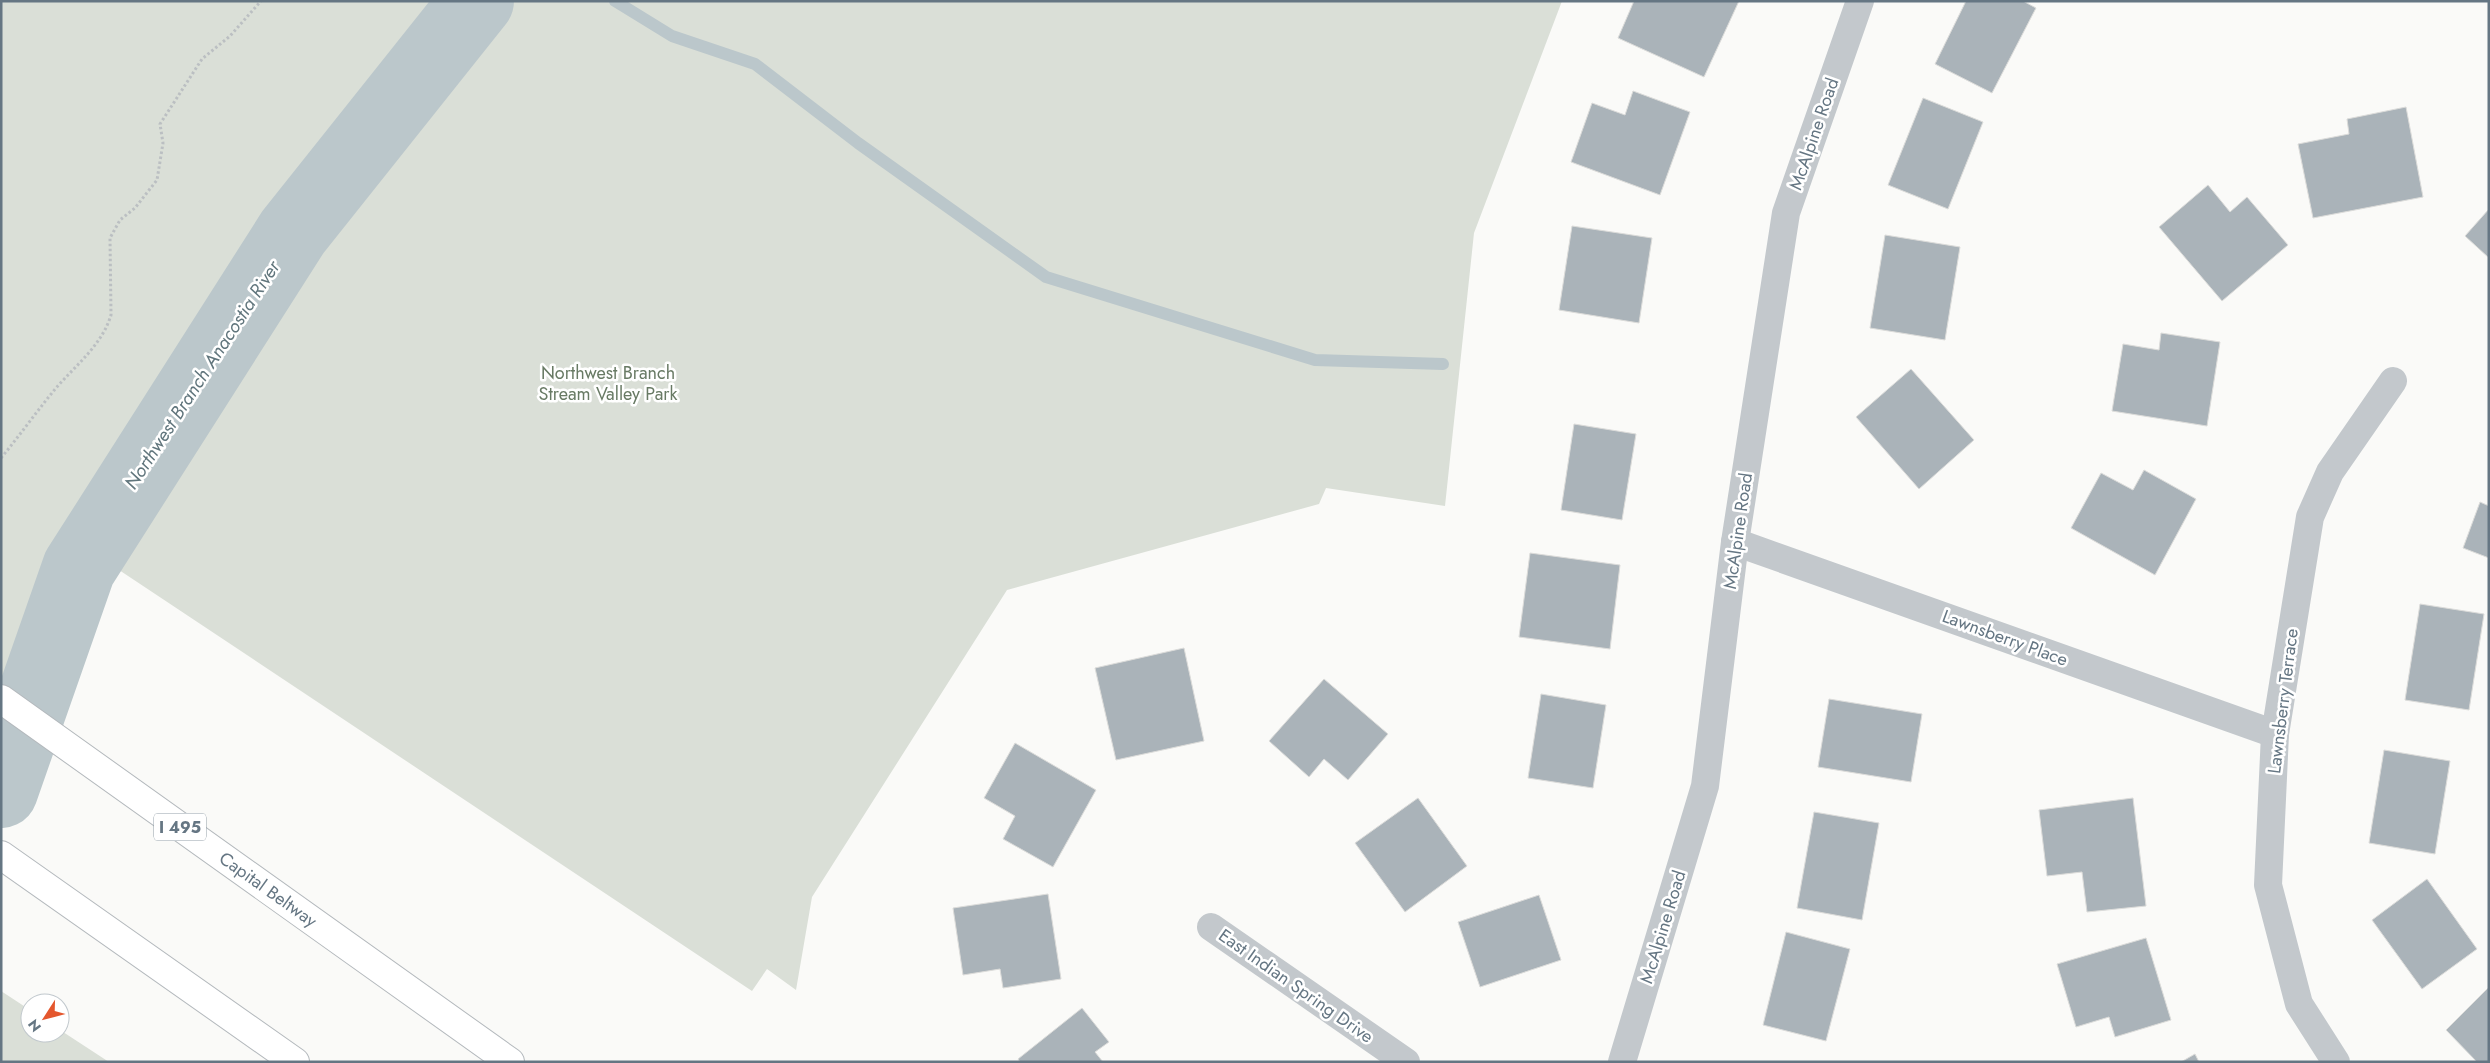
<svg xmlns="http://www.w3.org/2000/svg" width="2490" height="1063" font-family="Jost,sans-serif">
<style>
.green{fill:#dadfd7}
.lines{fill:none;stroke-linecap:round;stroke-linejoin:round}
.stream{stroke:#bbc7cb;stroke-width:12}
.river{stroke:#bbc7cb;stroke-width:74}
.building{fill:#aab3b9;stroke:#dcdcda}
.highway-casing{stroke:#b4b9bd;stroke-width:30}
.path{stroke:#bbbfc2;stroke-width:3;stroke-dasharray:2.5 2.5;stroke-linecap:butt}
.street{stroke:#c3c8cc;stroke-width:28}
.highway{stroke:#fff;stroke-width:28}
.labels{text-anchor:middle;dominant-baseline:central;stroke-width:5;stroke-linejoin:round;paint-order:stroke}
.shield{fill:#fff;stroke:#939fa8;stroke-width:1}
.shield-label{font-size:16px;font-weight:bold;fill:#657683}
.street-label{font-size:18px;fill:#657683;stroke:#fff}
.park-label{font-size:18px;fill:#687a64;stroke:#fff}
.water-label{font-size:19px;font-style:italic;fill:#60757c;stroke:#fff}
</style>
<rect width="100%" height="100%" fill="#fafaf8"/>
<!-- green -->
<g class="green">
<path d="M 1,1 L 1562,1 L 1474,233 L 1445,506 L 1326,488 L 1319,504 L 1007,590 L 812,897 L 796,990 L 767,969 L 752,991 L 107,562 L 1,766 Z"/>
<path d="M 1,991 L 30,1010 L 30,1033 L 60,1033 L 60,1030 L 109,1062 L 1,1062 Z"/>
</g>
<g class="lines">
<!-- stream -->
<path class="stream" d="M 615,1 L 672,36 L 755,64 L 858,143 L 1046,277 L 1315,360 L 1443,364"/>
<!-- river -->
<path class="river" d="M 1,791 L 79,568 L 293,232 L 477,1"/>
</g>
<!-- building -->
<g class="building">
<path d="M 1634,1 L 1739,1 L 1704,77 L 1618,38 Z"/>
<path d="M 1966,1 L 2023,1 L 2036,8 L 1992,93 L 1935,64 Z"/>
<path d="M 1633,91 L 1690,112 L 1660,195 L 1571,162 L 1592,103 L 1625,115 Z"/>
<path d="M 1923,98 L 1983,122 L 1948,209 L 1888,185 Z"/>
<path d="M 2406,107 L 2423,197 L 2313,218 L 2298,144 L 2349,134 L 2347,119 Z"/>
<path d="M 2208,185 L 2230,212 L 2247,197 L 2288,245 L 2222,301 L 2159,227 Z"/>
<path d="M 2489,209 L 2489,258 L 2465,236 Z"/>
<path d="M 1572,226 L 1652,238 L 1639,323 L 1559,310 Z"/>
<path d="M 1885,235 L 1960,247 L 1945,340 L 1870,328 Z"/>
<path d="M 2161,333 L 2220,342 L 2207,426 L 2112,411 L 2123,344 L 2159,350 Z"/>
<path d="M 1911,369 L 1974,440 L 1919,489 L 1856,417 Z"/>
<path d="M 1574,424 L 1636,434 L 1622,520 L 1561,510 Z"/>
<path d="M 2144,470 L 2196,499 L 2155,575 L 2071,528 L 2101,473 L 2133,490 Z"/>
<path d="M 2480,502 L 2489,506 L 2489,558 L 2463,548 Z"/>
<path d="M 1530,553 L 1620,565 L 1610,649 L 1519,637 Z"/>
<path d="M 2420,604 L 2484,614 L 2469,710 L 2405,700 Z"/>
<path d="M 1184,648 L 1204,741 L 1116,760 L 1095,668 Z"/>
<path d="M 1324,679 L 1388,734 L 1348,780 L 1324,759 L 1309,777 L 1269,741 Z"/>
<path d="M 1541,694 L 1606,705 L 1593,788 L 1528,778 Z"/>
<path d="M 1829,699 L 1922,714 L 1911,782 L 1818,767 Z"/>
<path d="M 1015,743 L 1096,790 L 1053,867 L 1003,839 L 1015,816 L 984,798 Z"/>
<path d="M 2384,750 L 2450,761 L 2435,854 L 2369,843 Z"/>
<path d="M 1418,798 L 1467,866 L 1405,912 L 1355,843 Z"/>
<path d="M 2133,798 L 2146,906 L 2087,912 L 2082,872 L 2047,876 L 2039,810 Z"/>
<path d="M 1814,812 L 1879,823 L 1862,920 L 1797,908 Z"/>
<path d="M 2427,879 L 2477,949 L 2422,989 L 2372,920 Z"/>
<path d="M 1048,894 L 1061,979 L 1003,988 L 1000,969 L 963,975 L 953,908 Z"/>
<path d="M 1539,895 L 1561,960 L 1480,987 L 1458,922 Z"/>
<path d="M 1786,932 L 1850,949 L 1826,1041 L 1763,1025 Z"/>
<path d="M 2146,938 L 2171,1020 L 2115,1037 L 2109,1017 L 2076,1027 L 2057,964 Z"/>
<path d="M 2489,987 L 2489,1062 L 2477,1062 L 2446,1030 Z"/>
<path d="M 1082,1008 L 1109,1042 L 1095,1052 L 1103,1062 L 1020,1062 L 1018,1059 Z"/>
<path d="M 2195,1054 L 2199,1062 L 2181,1062 Z"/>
</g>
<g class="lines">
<!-- highway casing -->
<g class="highway-casing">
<g id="highway">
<path id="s1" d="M 1,699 L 510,1062"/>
<path d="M 1,855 L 295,1062"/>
</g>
</g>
<!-- path -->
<path class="path" d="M 1,458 C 20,435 37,411 56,388 C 76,365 102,345 111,315 L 110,238 L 120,220 L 135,208 L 157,180 L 163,143 L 160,124 L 202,59 L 230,36 L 261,1"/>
<!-- street -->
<g class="street">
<path d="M 1735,542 L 2275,734"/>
<path d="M 1211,927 L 1406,1062"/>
<path d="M 1622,1062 L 1705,786 L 1735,542 L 1786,213 L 1860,1"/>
<path d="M 2336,1062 L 2299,1004 L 2268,885 L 2275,734 L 2310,517 L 2330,472 L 2393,381"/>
</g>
<!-- highway -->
<use href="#highway" class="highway"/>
</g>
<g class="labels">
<!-- shield labels -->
<rect class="shield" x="154" y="813.5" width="52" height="27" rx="4"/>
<g class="shield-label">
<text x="180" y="827">I 495</text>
</g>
<!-- street labels -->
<g class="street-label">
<text transform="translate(1814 134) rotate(-71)">McAlpine Road</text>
<text transform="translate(1738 531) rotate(-82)">McAlpine Road</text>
<text transform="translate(2005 638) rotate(20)">Lawnsberry Place</text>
<text transform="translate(2283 701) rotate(-83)">Lawnsberry Terrace</text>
<text stroke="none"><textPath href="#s1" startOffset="328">Capital Beltway</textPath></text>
<text transform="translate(1663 927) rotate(-73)">McAlpine Road</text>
<text transform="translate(1296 986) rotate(35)">East Indian Spring Drive</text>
</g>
<!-- park labels -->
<g class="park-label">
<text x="608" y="373">Northwest Branch<tspan x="608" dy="21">Stream Valley Park</tspan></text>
</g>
<!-- water labels -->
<g class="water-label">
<text transform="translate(202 375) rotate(-57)">Northwest Branch Anacostia River</text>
</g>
</g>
<!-- border -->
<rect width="2490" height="1063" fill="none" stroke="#657683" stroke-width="5"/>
<!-- north arrow -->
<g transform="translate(45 1018) rotate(234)"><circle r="24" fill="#ffffff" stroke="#c1c8cd"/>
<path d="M0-4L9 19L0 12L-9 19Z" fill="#e4572e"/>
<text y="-8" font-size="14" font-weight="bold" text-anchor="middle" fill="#657683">N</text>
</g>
</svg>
